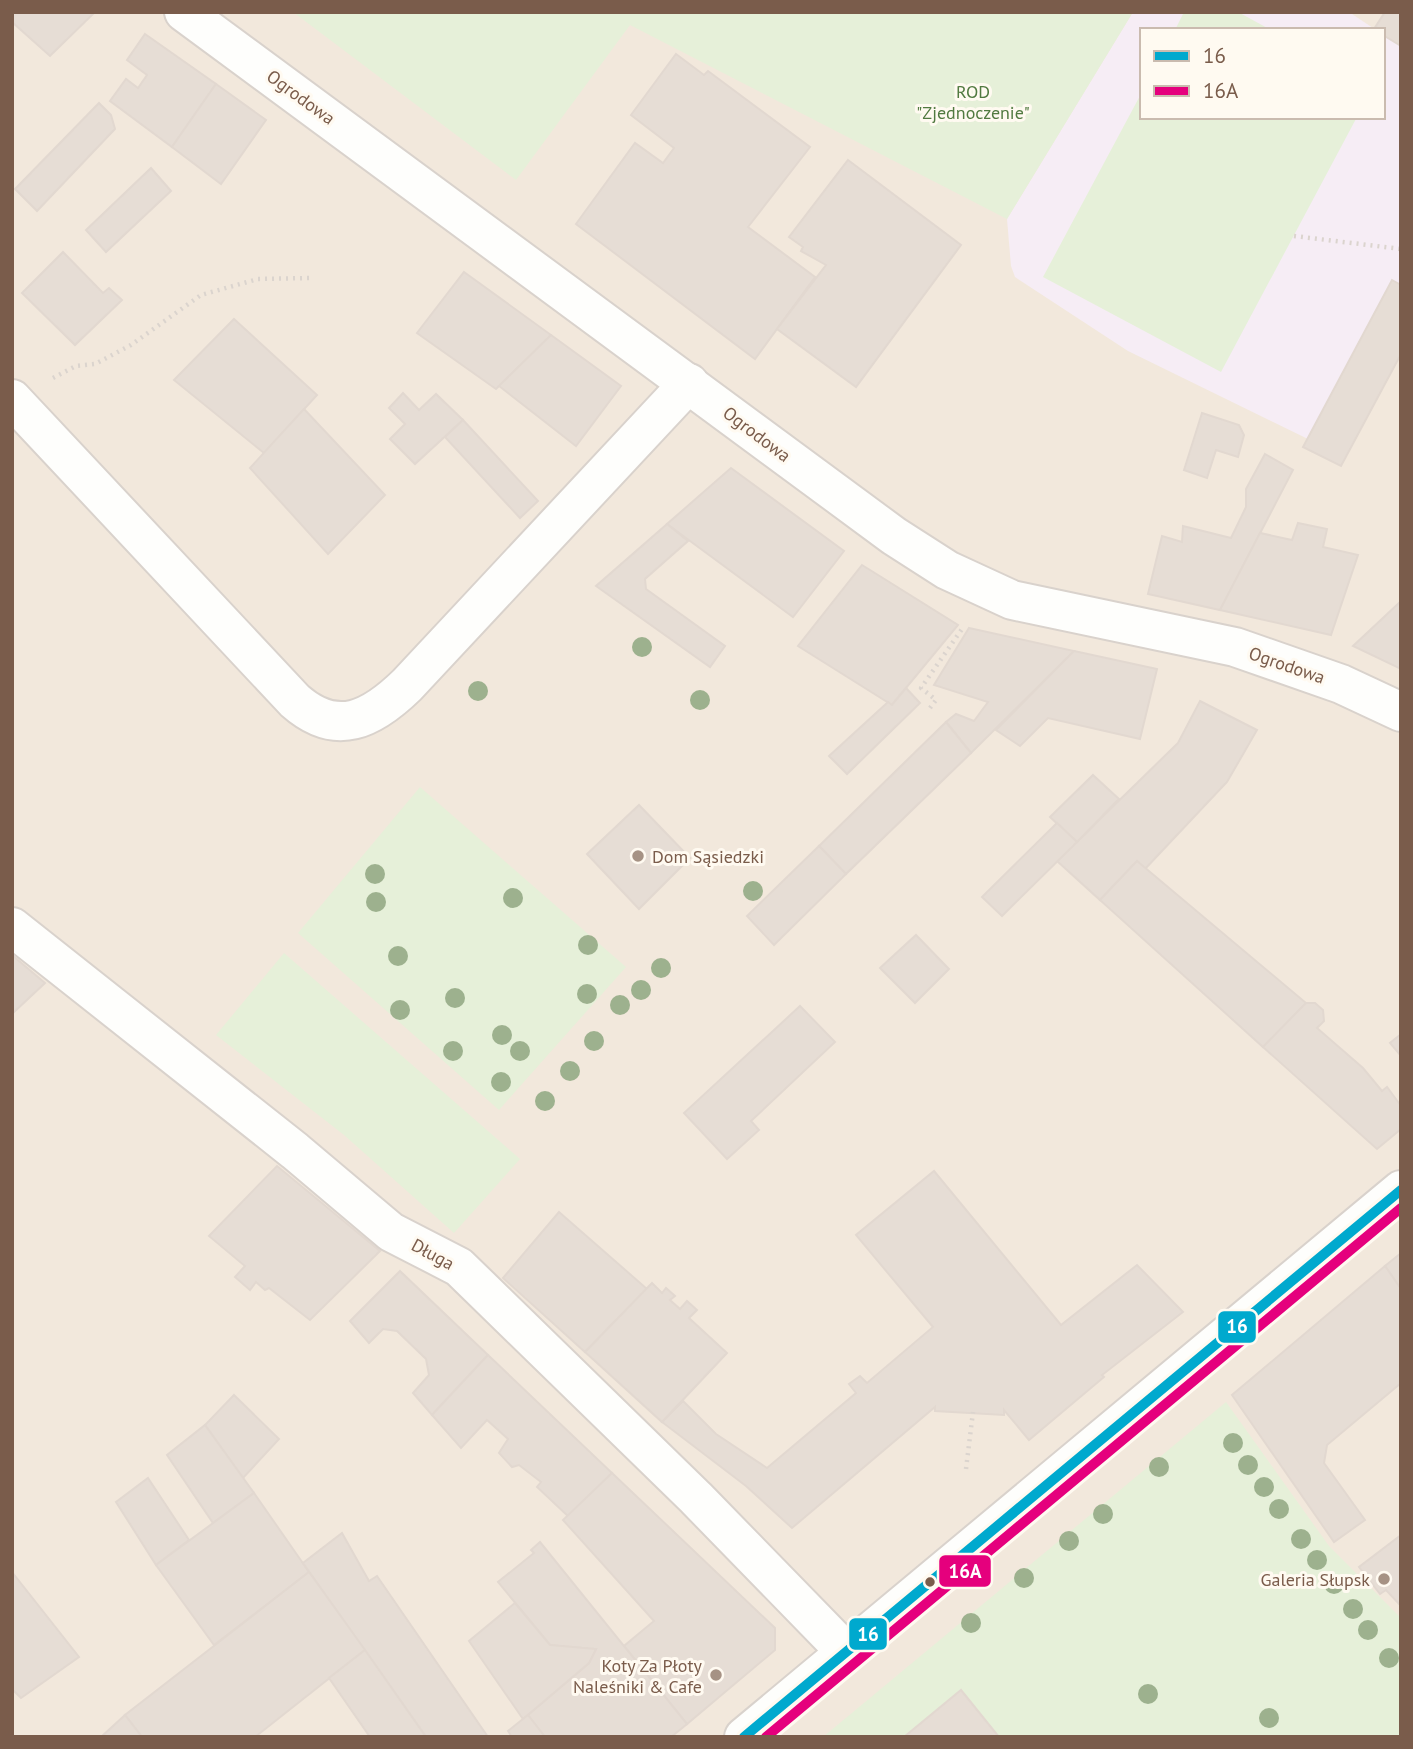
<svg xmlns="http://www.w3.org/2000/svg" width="1413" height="1749" font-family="'PT Sans',sans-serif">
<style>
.residential{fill:#f2e8dc;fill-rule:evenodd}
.education{fill:#f6edf5}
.green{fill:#e6f0d9}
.building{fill:#e6ddd5;stroke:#e2d8d0;stroke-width:2}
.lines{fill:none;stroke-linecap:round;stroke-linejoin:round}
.minor-casing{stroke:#d9d2cc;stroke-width:42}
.path{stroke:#dbd4ce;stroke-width:4.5;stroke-dasharray:2 5;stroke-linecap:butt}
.minor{stroke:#fefefc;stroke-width:38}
.bus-1-casing{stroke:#fffaf1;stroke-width:16}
.bus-2-casing{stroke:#fffaf1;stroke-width:16}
.bus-1{stroke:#00a9ce;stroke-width:10}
.bus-2{stroke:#e5007d;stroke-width:10}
.tree{fill:#9db18e}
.poi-dot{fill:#a69284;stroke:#fffaf1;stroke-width:2.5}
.bus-dot{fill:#7a5c4b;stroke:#fffaf1;stroke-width:2.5}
.labels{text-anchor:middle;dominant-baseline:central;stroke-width:6;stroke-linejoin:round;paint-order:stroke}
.park-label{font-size:18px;fill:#517a40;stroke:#fffaf1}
.street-label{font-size:18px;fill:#7a5c4b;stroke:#fffaf1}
.poi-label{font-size:18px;fill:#7a5c4b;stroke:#fffaf1;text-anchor:end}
.line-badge{stroke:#fffaf1;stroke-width:2.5}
.badge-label{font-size:19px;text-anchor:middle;font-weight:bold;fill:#fff}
</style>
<rect width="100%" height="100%" fill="#f9f5ee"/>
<!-- residential -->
<path class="residential" d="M 12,12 L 1401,12 L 1401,1737 L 12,1737 ZM 1142,30 L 1383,30 L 1383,117 L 1142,117 Z"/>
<!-- education -->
<path class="education" d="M 1133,12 L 1349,12 L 1376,30 L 1142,30 L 1142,117 L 1383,117 L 1383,35 L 1401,46 L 1401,285 L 1392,280 L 1308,439 L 1128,351 L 1015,277 L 1011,266 L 1007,219 Z"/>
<!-- green -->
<g class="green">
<path d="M 293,12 L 1133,12 L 1007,219 L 630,25 L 516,180 Z"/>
<path d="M 1184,12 L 1238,12 L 1271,30 L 1175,30 Z"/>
<path d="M 1142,92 L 1142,117 L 1357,117 L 1221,372 L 1043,277 Z"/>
<path d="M 420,787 L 626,967 L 499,1110 L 298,933 Z"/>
<path d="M 284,953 L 520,1159 L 454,1233 L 344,1135 L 216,1035 Z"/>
<path d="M 1226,1402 L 1329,1546 L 1401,1618 L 1401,1737 L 823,1737 Z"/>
</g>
<!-- building -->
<g class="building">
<path d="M 12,12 L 95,12 L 50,56 L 12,22 Z"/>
<path d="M 1385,12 L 1401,12 L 1401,46 L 1383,35 L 1383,30 L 1374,29 Z"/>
<path d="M 145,34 L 216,84 L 172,147 L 110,101 L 126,79 L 138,88 L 147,75 L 127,60 Z"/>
<path d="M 676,54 L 704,75 L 708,71 L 810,147 L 748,227 L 815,277 L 755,359 L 576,224 L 635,143 L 663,163 L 674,148 L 631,115 Z"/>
<path d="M 216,84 L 266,120 L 221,184 L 172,147 Z"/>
<path d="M 99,103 L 111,115 L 115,129 L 37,211 L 15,189 Z"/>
<path d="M 848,160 L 961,245 L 856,387 L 777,329 L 826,265 L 801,251 L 803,247 L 789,237 Z"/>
<path d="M 151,168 L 171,191 L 106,252 L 86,230 Z"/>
<path d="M 63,252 L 103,293 L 109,288 L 122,300 L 75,345 L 22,293 Z"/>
<path d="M 464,272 L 551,335 L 496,389 L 417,333 Z"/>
<path d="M 1392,280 L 1401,285 L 1401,354 L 1341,466 L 1303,447 Z"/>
<path d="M 234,319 L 317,395 L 264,453 L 174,380 Z"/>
<path d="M 551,335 L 621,386 L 576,446 L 499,386 Z"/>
<path d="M 403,393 L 419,410 L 436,394 L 463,420 L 415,464 L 390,439 L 405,424 L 389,408 Z"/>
<path d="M 304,409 L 385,495 L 328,554 L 250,468 Z"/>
<path d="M 1202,413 L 1239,425 L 1244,435 L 1238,457 L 1216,450 L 1207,478 L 1184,470 Z"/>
<path d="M 463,420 L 538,501 L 520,518 L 445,437 Z"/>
<path d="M 1265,454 L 1293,470 L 1220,610 L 1148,594 L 1162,536 L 1182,542 L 1183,526 L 1231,538 L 1246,507 L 1246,489 Z"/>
<path d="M 731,468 L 844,551 L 793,617 L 667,524 Z"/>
<path d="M 1298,523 L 1327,529 L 1323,547 L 1358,555 L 1331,635 L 1220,610 L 1260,533 L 1292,540 Z"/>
<path d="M 667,524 L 688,541 L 645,579 L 646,589 L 725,646 L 710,667 L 596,586 Z"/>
<path d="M 862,565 L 958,625 L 892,705 L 798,646 Z"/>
<path d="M 1401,601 L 1401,669 L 1353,646 Z"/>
<path d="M 969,628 L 1074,651 L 971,753 L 946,722 L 956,714 L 974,721 L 988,702 L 934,685 Z"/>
<path d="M 1074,651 L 1157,669 L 1140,739 L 1048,718 L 1020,746 L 996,730 Z"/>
<path d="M 906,688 L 920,703 L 847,774 L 829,756 L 888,702 L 892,705 Z"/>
<path d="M 1200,701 L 1257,730 L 1227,782 L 1145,869 L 1137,861 L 1100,900 L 1057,861 L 1178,743 Z"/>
<path d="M 946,722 L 971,753 L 846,874 L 819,846 Z"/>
<path d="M 1093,775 L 1119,799 L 1077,842 L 1050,817 Z"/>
<path d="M 639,805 L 690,858 L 639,909 L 587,854 Z"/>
<path d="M 1057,823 L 1077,842 L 1002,916 L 982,897 Z"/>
<path d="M 819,846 L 846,874 L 774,945 L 747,916 Z"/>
<path d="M 1137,861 L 1306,1003 L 1263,1047 L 1100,900 Z"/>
<path d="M 916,935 L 949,969 L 915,1003 L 880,968 Z"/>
<path d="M 12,955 L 45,983 L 12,1014 Z"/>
<path d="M 1306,1003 L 1315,1003 L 1323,1010 L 1324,1021 L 1317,1028 L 1363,1068 L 1382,1091 L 1387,1087 L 1401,1106 L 1401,1129 L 1377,1149 L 1263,1047 Z"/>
<path d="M 800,1006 L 835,1042 L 751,1121 L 759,1130 L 727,1159 L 684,1113 Z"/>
<path d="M 1401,1034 L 1401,1056 L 1390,1043 Z"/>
<path d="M 277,1166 L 380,1251 L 310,1320 L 269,1288 L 265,1290 L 256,1282 L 250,1290 L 235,1277 L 245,1266 L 209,1236 Z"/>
<path d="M 934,1171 L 1061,1325 L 1137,1265 L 1183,1312 L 1102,1375 L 1104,1377 L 1029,1440 L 1004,1410 L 1004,1415 L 935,1411 L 935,1407 L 792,1528 L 746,1486 L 662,1422 L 683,1401 L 716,1434 L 767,1468 L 856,1393 L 849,1384 L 860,1376 L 867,1383 L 933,1327 L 856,1235 Z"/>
<path d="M 559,1212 L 647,1289 L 585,1352 L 503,1278 Z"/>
<path d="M 1401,1253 L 1401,1289 L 1385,1266 Z"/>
<path d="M 1385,1266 L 1401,1289 L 1401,1383 L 1327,1445 L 1324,1463 L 1365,1520 L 1334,1542 L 1232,1395 Z"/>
<path d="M 400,1271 L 488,1355 L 432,1415 L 413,1393 L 429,1375 L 426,1359 L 397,1331 L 383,1329 L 369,1343 L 350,1321 Z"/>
<path d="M 652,1283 L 662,1293 L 666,1288 L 675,1296 L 670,1300 L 680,1309 L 687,1301 L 697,1310 L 689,1318 L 727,1353 L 662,1422 L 585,1352 Z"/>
<path d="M 488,1355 L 612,1473 L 569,1517 L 537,1487 L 541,1482 L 519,1465 L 512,1467 L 499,1453 L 508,1439 L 487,1420 L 461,1448 L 432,1415 Z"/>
<path d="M 234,1395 L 279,1439 L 243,1478 L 205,1425 Z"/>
<path d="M 205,1425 L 254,1493 L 213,1523 L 167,1455 Z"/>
<path d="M 612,1473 L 775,1628 L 775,1650 L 687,1724 L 624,1646 L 654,1621 L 563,1520 Z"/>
<path d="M 148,1478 L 189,1540 L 156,1565 L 116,1502 Z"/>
<path d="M 254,1493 L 309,1572 L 214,1645 L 156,1565 Z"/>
<path d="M 342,1533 L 369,1581 L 377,1576 L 488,1737 L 426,1737 L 303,1563 Z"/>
<path d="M 1401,1535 L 1401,1606 L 1386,1590 L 1380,1594 L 1359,1567 Z"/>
<path d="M 540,1542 L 687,1724 L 671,1737 L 545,1737 L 528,1715 L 589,1663 L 596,1649 L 550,1645 L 498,1582 L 534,1553 L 531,1550 Z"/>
<path d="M 12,1572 L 79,1657 L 21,1698 L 12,1689 Z"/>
<path d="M 309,1572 L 365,1650 L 255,1737 L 142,1737 L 125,1715 Z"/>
<path d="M 515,1603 L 550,1645 L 596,1649 L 589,1663 L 523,1719 L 469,1641 Z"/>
<path d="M 365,1650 L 426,1737 L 370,1737 L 329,1678 Z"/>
<path d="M 961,1690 L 999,1737 L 904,1737 Z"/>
<path d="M 125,1715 L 142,1737 L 101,1737 Z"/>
<path d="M 528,1715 L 545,1737 L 512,1737 L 508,1731 Z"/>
</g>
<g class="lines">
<!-- minor casing -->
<g class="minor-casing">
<g id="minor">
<path d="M 184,12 L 894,536 L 947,570 L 1012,600 L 1235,647 L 1341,684 L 1401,712"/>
<path d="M 12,399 L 295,701 C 337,738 372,719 407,685 L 689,383"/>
<path d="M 12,927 L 295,1151 L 391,1232 L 459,1267 L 696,1498 L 846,1652"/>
<path d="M 744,1737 L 1401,1190"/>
</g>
</g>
<!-- path -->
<g class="path">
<path d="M 1294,236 L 1401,249"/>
<path d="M 53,378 L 76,366 L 95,364 L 131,345 L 201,295 L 258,279 L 313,278"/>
<path d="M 930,708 L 936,700 L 921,688 L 962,629"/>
<path d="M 966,1469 L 973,1412"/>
</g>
<!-- minor -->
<use href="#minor" class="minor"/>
<!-- bus-1 casing -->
<g class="bus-1-casing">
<path id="bus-1" d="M 744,1737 L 1401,1190"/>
</g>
<!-- bus-2 casing -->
<g class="bus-2-casing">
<path id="bus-2" d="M 766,1737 L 1401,1208"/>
</g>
<!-- bus-1 -->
<use href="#bus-1" class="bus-1"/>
<!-- bus-2 -->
<use href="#bus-2" class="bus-2"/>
</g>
<!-- trees -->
<g class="tree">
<circle cx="642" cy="647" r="10"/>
<circle cx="478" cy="691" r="10"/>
<circle cx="700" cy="700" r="10"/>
<circle cx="375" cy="874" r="10"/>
<circle cx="753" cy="891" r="10"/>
<circle cx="513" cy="898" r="10"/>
<circle cx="376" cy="902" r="10"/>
<circle cx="588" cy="945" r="10"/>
<circle cx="398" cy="956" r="10"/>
<circle cx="661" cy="968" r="10"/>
<circle cx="641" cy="990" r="10"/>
<circle cx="587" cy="994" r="10"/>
<circle cx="455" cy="998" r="10"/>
<circle cx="620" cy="1005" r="10"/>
<circle cx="400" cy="1010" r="10"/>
<circle cx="502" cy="1035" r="10"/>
<circle cx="594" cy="1041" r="10"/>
<circle cx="453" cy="1051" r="10"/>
<circle cx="520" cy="1051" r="10"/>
<circle cx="570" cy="1071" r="10"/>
<circle cx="501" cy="1082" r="10"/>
<circle cx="545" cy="1101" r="10"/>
<circle cx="1233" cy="1443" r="10"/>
<circle cx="1248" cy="1465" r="10"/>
<circle cx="1159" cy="1467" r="10"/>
<circle cx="1264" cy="1487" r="10"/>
<circle cx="1279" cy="1509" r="10"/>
<circle cx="1103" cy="1514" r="10"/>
<circle cx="1301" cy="1539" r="10"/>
<circle cx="1069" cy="1541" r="10"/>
<circle cx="1317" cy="1560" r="10"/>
<circle cx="1024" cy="1578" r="10"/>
<circle cx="1334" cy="1584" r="10"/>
<circle cx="1353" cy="1609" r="10"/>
<circle cx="971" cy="1623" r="10"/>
<circle cx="1368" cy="1630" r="10"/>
<circle cx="1389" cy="1658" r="10"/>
<circle cx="1148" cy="1694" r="10"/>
<circle cx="1269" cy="1718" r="10"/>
</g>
<!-- markers -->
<g class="poi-dot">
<circle cx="638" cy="856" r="7"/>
<circle cx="1384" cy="1579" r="7"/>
<circle cx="716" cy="1675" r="7"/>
</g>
<circle class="bus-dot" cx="930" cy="1582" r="6"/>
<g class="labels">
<!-- park labels -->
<g class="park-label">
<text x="973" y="91">ROD<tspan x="973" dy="21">"Zjednoczenie"</tspan></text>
</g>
<!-- street labels -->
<g class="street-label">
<text transform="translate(301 97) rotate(36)">Ogrodowa</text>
<text transform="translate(757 434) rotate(37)">Ogrodowa</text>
<text transform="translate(1287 665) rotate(19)">Ogrodowa</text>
<text transform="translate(433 1254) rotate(28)">Długa</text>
</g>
<!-- poi labels -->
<g class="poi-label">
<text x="652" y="856" text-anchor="start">Dom Sąsiedzki</text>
<text x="1370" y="1579">Galeria Słupsk</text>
<text x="702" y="1665">Koty Za Płoty<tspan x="702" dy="21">Naleśniki &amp; Cafe</tspan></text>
</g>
</g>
<g class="line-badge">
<rect x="1217" y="1310" width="40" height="34" rx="7" fill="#00a9ce"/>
<rect x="938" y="1554" width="54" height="34" rx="7" fill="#e5007d"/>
<rect x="848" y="1617" width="40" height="34" rx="7" fill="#00a9ce"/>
</g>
<g class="badge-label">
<text x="1237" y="1333">16</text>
<text x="965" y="1578">16A</text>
<text x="868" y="1641">16</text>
</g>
<!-- border -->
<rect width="1413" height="1749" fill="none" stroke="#7a5c4b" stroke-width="28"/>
<!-- legend -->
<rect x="1140" y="28" width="245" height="91" fill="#fffaf1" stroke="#cabbaf" stroke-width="2"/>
<rect x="1154" y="51" width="35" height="10" fill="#00a9ce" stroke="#cabbaf" stroke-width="2"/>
<text x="1203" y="63" font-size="21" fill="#7a5c4b">16</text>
<rect x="1154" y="86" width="35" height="10" fill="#e5007d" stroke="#cabbaf" stroke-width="2"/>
<text x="1203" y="98" font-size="21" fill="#7a5c4b">16A</text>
</svg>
